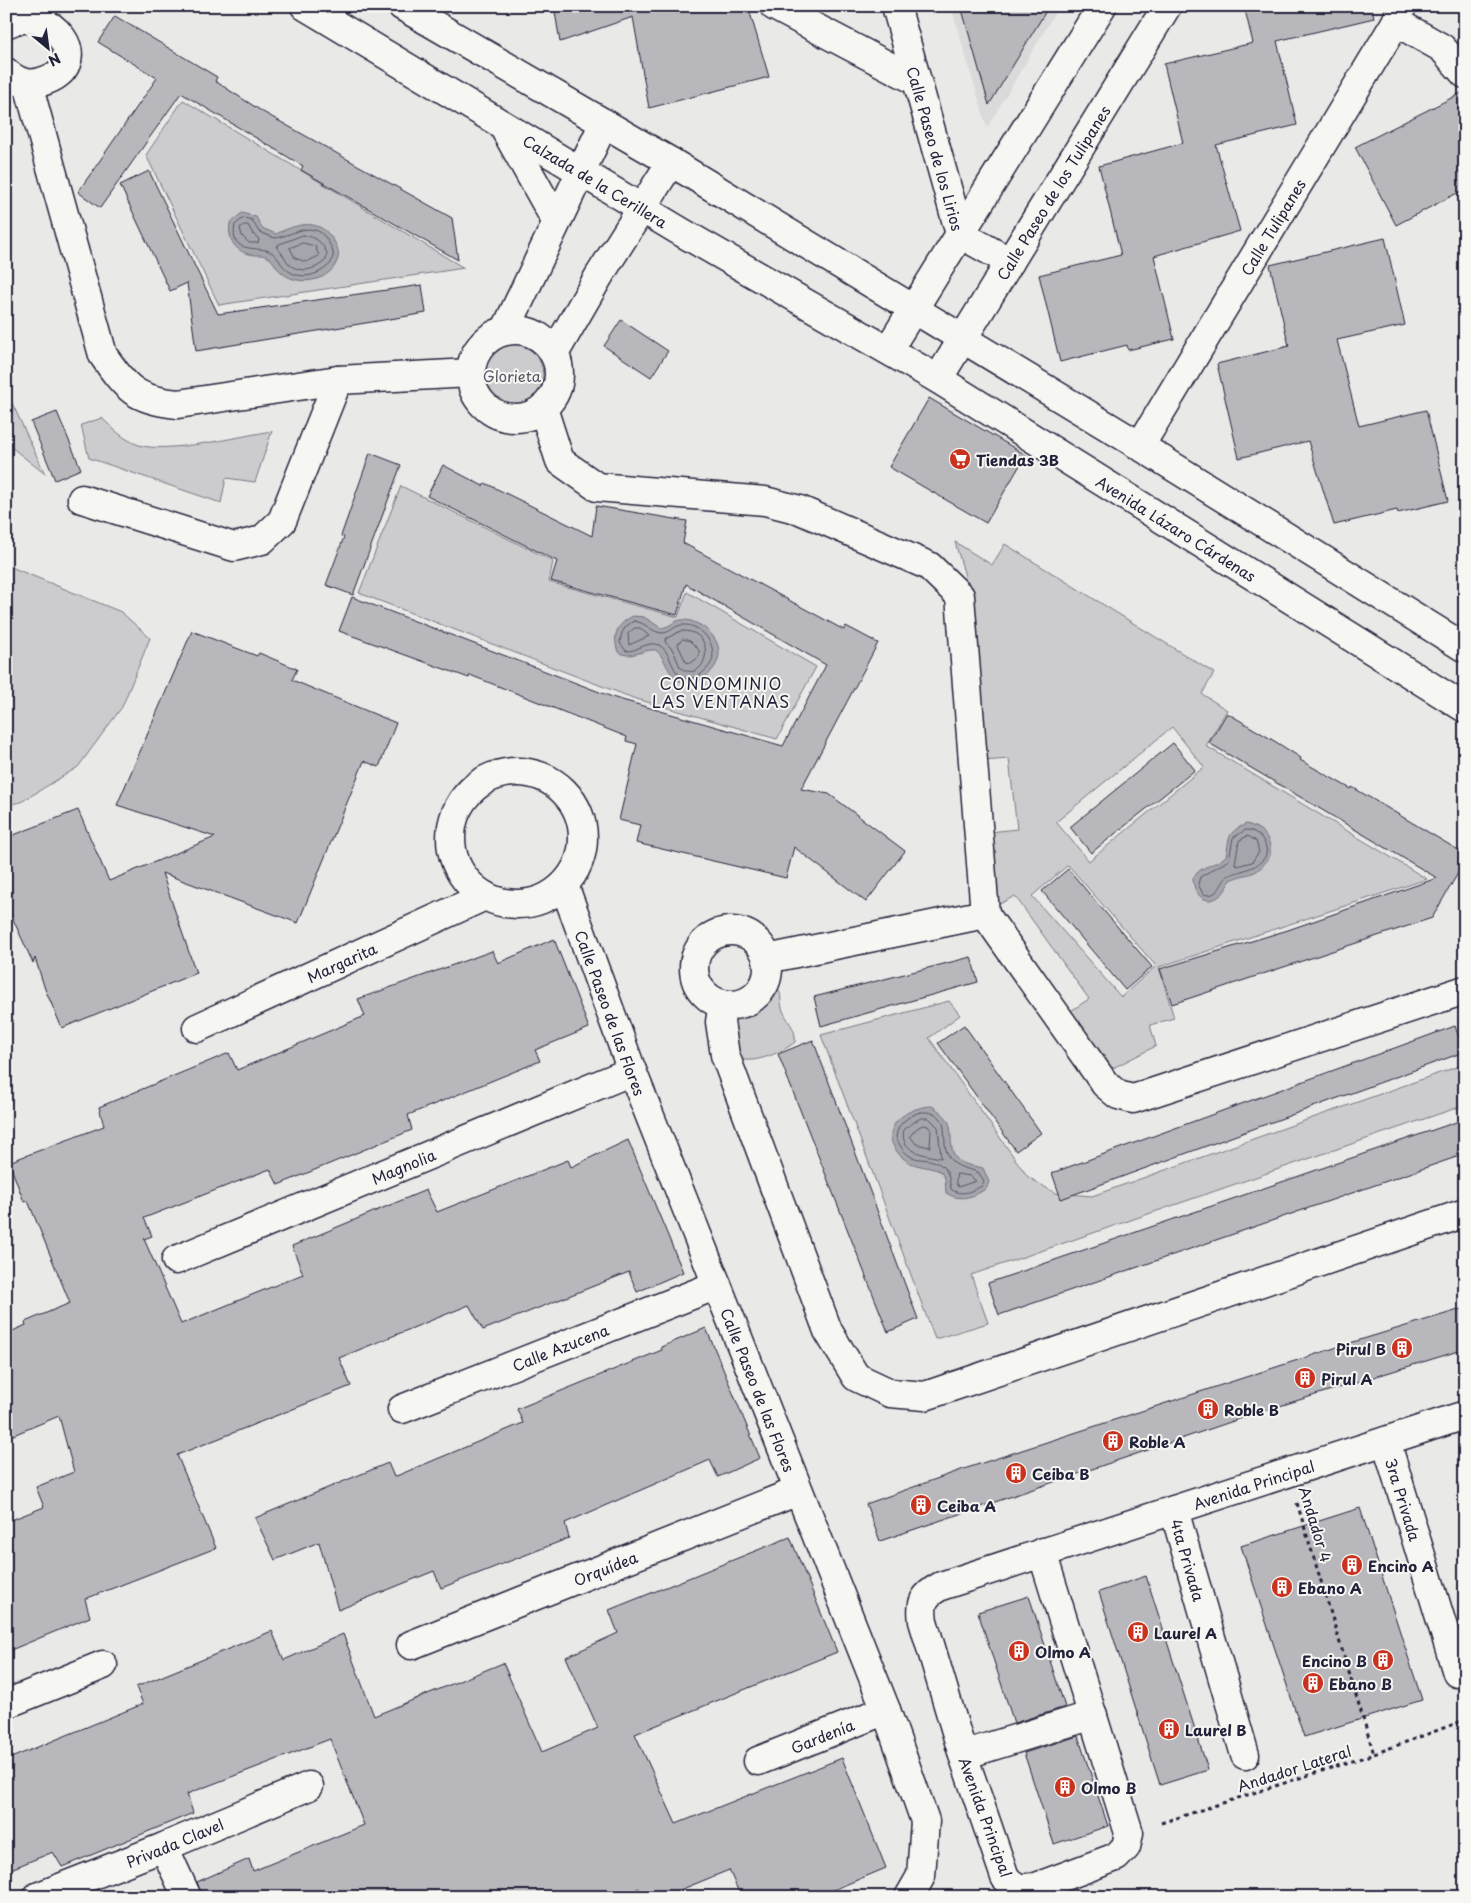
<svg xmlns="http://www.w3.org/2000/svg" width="1471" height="1903" font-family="'Playpen Sans',sans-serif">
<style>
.built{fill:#dadada}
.green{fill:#ccccce;stroke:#777784;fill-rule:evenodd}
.water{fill:#a5a5ac;stroke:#71717f}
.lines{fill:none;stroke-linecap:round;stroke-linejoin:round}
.shore{stroke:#565668;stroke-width:1}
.building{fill:#b8b8bc;stroke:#22223b}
.street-casing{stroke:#22223b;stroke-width:31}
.secondary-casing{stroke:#22223b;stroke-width:31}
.path{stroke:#22223b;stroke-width:3;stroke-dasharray:4 4;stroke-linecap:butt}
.street{stroke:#f6f6f2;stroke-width:28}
.secondary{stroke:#f6f6f2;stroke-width:28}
.labels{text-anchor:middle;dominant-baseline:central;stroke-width:4;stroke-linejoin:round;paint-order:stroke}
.street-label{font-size:15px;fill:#22223b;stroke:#f6f6f2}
.park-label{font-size:15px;fill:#555567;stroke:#f6f6f2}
.poi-label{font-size:15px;font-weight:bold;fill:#22223b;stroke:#f6f6f2;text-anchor:start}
.neighbourhood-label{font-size:16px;letter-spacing:1px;fill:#22223b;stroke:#f6f6f2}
</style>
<rect width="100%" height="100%" fill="#e9e9e7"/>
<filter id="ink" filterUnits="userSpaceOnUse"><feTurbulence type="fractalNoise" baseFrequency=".02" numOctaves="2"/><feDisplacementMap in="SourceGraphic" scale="10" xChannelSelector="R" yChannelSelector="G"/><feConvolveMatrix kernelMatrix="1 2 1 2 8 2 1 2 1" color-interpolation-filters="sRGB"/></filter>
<g filter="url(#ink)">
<!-- built -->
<path class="built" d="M 951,6 L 1059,6 L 987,128 Z"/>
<!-- green -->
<g class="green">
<path d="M 183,100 L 464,268 L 219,305 L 146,155 Z"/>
<circle cx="512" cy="375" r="31"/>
<path d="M 6,390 L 45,474 L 6,443 Z"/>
<path d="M 102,418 C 112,428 124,440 139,445 C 166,454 241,436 272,431 L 255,482 L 226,478 L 221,503 L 89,458 L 81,425 Z"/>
<path d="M 401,486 L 553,561 L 549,582 L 678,617 L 687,592 L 816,667 L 777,739 L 633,698 L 359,593 Z"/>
<path d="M 955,542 L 992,565 L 1005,544 L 1214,673 L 1202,694 L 1227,710 L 1206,746 L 1427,879 L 1159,967 L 1174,1018 L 1150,1025 L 1156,1046 L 1111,1069 L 1069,1012 L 1089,999 L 1015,896 L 996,906 L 990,832 L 1017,829 L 1009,759 L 983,761 L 965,576 ZM 1172,727 L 1204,767 L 1089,861 L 1056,822 ZM 1068,865 L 1156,966 L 1121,997 L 1032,896 Z"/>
<path d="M 6,565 L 121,612 L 150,638 L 122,707 L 78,767 L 21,802 L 6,805 Z"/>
<path d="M 778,988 C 782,996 780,1000 782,1008 C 786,1021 797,1028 795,1042 C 783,1052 755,1064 740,1059 L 730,1025 C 742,1009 763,1004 778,988 Z"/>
<path d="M 949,1001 L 960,1015 L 929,1038 L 1028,1177 L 1055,1193 L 1092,1196 L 1465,1064 L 1465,1105 L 971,1275 L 988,1323 L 935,1339 L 821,1035 Z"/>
</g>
<!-- water -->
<g class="water">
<path d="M 242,213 L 256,217 L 262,228 L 276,234 C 294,225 317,217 331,237 C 336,243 341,253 337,261 C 334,269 329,273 322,277 C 309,283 293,282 282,273 C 272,264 273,254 257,255 C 238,255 227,242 230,223 Z"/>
<path d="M 633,616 L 644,617 L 661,628 C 671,627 676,618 686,620 C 701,622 719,636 719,653 C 719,671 695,690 678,680 C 667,673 666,659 656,650 C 641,649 632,660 618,652 C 612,634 617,624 633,616 Z"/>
<path d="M 1246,824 C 1263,828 1272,838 1270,856 C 1255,879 1250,871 1230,880 C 1227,885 1226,891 1222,894 C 1207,908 1193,895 1193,878 C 1201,865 1215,866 1226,856 C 1230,837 1226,833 1246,824 Z"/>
<path d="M 932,1106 C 939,1111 946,1115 949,1123 C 954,1136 946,1156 963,1163 C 969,1166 976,1166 983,1168 L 989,1182 L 986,1189 C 972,1197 961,1202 946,1193 L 945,1178 L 940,1171 C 928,1166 912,1167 903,1158 C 874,1132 903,1107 932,1106 Z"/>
</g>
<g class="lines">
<!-- shore -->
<g class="shore">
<path d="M 244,218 L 252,220 L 259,232 L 275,238 C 295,235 316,216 330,245 C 334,252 334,256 331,263 C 319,276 300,281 286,269 C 280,264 278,256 271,252 C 260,245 228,256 235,225 Z"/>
<path d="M 245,225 L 248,225 L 253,234 L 259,239 L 258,243 L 249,243 L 242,236 L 240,228 Z"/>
<path d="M 303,235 C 316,237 321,241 327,253 L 326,260 C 316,270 300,274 289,264 C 285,259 282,252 277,248 L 278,245 Z"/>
<path d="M 303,243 L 315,246 L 319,256 L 306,262 L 295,258 L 290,248 Z"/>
<path d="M 634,621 C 645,622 651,632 662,633 C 671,633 674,625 683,625 C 701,624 717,644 712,661 C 709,668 700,677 692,678 C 670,681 674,653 659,645 C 647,640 637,652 626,651 L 620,643 C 621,632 624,626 634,621 Z"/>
<path d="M 635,628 L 640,628 L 649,636 L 629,645 L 628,634 Z"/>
<path d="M 681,631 C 721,629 706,688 680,667 L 673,650 L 665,642 L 666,639 Z"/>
<path d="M 683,639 L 690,641 L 699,650 L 699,657 L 691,663 L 686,662 L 678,645 Z"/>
<path d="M 1246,830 C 1253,830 1259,834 1263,840 C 1278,866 1240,870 1227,876 C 1220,886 1217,898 1203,894 L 1198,884 L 1200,877 L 1229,860 L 1233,838 Z"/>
<path d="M 1248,836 L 1256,841 L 1259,852 L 1252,862 L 1237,866 L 1235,863 L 1239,841 Z"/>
<path d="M 920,1112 C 958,1110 936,1143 951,1160 C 959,1169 969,1168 979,1173 L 984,1181 L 982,1186 C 972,1191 961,1197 951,1189 C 949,1181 950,1173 943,1167 C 926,1151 910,1171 896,1137 C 898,1123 907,1117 920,1112 Z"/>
<path d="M 921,1118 L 929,1118 L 938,1127 L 941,1158 C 925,1155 898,1152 904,1129 Z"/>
<path d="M 923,1125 L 928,1126 L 931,1130 L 930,1147 L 916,1144 L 910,1136 L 916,1129 Z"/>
<path d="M 957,1174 L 970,1176 L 976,1181 L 958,1187 L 956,1183 Z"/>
</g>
</g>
<!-- building -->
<g class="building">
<path d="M 554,6 L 748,6 L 769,77 L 649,108 L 633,17 L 560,42 Z"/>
<path d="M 961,6 L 1049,6 L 989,105 Z"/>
<path d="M 1244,6 L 1372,6 L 1374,18 L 1277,41 L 1297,125 L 1216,145 L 1240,231 L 1154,256 L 1174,339 L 1128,350 L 1127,345 L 1060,362 L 1039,275 L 1121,255 L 1099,166 L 1183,143 L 1164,64 L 1253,43 Z"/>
<path d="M 115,16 L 217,77 L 215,81 L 263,112 L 452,218 L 458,260 L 301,170 L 303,166 L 181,93 L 100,208 L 78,192 L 157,78 L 98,42 Z"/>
<path d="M 1465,91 L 1465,189 L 1396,225 L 1355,147 Z"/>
<path d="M 149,171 L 218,314 L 422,285 L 426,313 L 196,351 L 187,283 L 170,291 L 120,185 Z"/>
<path d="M 1385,238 L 1405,325 L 1337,340 L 1359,426 L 1426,410 L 1448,501 L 1398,513 L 1397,510 L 1334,525 L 1308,441 L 1239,458 L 1217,364 L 1289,346 L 1270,265 Z"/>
<path d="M 621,320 L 668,351 L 651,377 L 604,346 Z"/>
<path d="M 929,398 L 1026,455 L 986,523 L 889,467 Z"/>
<path d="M 57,412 L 81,469 L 55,480 L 31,422 Z"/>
<path d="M 370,453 L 401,465 L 353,595 L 326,585 L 344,537 L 341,536 Z"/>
<path d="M 443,465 L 483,486 L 485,483 L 592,536 L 596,506 L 687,521 L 683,543 L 844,630 L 846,626 L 878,643 L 801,789 L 829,794 L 905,851 L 866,902 L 794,847 L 786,878 L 636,843 L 640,825 L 619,820 L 637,744 L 626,741 L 627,737 L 470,675 L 469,678 L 339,631 L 352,597 L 615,698 L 783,746 L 826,665 L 686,584 L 677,615 L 551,581 L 557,561 L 427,496 Z"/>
<path d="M 192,631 L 257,656 L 259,653 L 297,669 L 292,680 L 396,723 L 379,767 L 364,761 L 298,923 L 162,873 L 196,973 L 62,1028 L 45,989 L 35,958 L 33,963 L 6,904 L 6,838 L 78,810 L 109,881 L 215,837 L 117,805 Z"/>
<path d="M 1227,713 L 1276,742 L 1301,758 L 1300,760 L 1351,789 L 1352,787 L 1465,854 L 1465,861 L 1432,918 L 1172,1004 L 1160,969 L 1288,930 L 1437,878 L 1209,743 Z"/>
<path d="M 1173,743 L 1195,770 L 1091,853 L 1070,827 Z"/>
<path d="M 1068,869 L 1152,967 L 1125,990 L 1042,891 Z"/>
<path d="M 554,939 L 589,1028 L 535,1050 L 540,1061 L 408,1115 L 412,1130 L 278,1185 L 270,1169 L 144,1218 L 152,1236 L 144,1239 L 181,1324 L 303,1274 L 292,1246 L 426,1190 L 437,1212 L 568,1160 L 571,1167 L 628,1140 L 683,1272 L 637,1292 L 629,1272 L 483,1330 L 469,1305 L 339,1358 L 351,1386 L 177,1455 L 216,1548 L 85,1599 L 90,1617 L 6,1652 L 6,1522 L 44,1507 L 36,1487 L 74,1472 L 59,1416 L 6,1438 L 6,1334 L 26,1325 L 25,1322 L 70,1303 L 28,1201 L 24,1202 L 9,1162 L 104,1126 L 99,1107 L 229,1053 L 237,1070 L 365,1016 L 358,999 L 492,951 L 498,963 Z"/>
<path d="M 971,957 L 978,982 L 821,1026 L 814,997 Z"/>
<path d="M 964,1025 L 1041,1133 L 1016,1151 L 938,1043 Z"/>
<path d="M 1455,1026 L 1464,1052 L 1061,1199 L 1052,1173 Z"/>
<path d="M 813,1040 L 918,1319 L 888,1332 L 778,1054 Z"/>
<path d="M 1465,1119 L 1465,1154 L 999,1315 L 988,1283 Z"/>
<path d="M 1465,1308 L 1465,1349 L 1260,1412 L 880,1541 L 866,1504 L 964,1469 L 1350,1343 Z"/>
<path d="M 706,1328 L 760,1458 L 718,1477 L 710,1460 L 565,1523 L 569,1538 L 441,1588 L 434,1571 L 338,1610 L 319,1542 L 275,1560 L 255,1518 L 388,1463 L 394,1477 L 523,1423 L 517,1409 L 662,1350 L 661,1347 Z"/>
<path d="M 1360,1508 L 1422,1700 L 1304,1737 L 1241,1546 Z"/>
<path d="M 790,1537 L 837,1652 L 635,1734 L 676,1824 L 842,1758 L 886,1868 L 816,1897 L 741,1897 L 729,1870 L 663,1897 L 643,1897 L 639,1888 L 617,1897 L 202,1897 L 197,1882 L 249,1859 L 253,1871 L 364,1825 L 330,1739 L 187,1794 L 193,1813 L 62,1867 L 53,1852 L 6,1871 L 6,1760 L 143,1704 L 136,1687 L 272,1631 L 284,1660 L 343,1634 L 374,1716 L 503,1663 L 542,1752 L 598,1728 L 566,1657 L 618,1633 L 609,1610 Z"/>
<path d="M 1146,1576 L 1208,1770 L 1160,1785 L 1099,1592 Z"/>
<path d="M 1029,1596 L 1065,1707 L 1014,1723 L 978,1612 Z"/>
<path d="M 1078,1736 L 1108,1826 L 1054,1844 L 1024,1753 Z"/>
</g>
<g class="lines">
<!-- street casing -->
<g class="street-casing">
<g id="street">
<path d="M 774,6 L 917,81"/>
<path id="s1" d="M 896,6 L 960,234 L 1010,262"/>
<path d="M 1396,22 L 1442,48 L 1465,74"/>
<path d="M 6,24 C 49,0 100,65 41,82 C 28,86 16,82 6,72"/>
<path d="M 28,84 L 103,355 C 126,389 136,400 178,404 L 338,380 L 471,373"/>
<circle cx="515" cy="374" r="44"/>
<path d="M 505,331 L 604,123"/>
<path d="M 888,350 L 1102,6"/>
<path d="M 554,354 L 599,276 L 671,162"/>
<path id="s2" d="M 938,379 L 1167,6"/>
<path d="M 543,408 L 560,461 L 597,487 L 765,501 L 800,510 L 929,566 L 960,596 L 985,914 L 1105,1084 L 1118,1095 L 1133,1099 L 1465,990"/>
<path id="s3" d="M 1140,446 L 1396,22 L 1402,6"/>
<path d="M 82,499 L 234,547 L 262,540 L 282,521 L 338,380"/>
<circle cx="517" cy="838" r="66"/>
<path id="s4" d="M 564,885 L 632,1071 L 886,1710 L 925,1821 L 921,1876 L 909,1897"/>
<circle cx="731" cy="968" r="37"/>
<path d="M 767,959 L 985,914"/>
<path d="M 723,1004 L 720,1022 L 725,1055 L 828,1331 L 856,1377 L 890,1393 L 925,1396 L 1465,1213"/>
<path id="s5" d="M 197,1028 L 485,896"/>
<path id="s6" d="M 176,1260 L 632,1071"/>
<path id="s7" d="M 402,1409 L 717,1285"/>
<path id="s8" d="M 1386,1441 L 1457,1673"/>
<path id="s9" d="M 1174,1510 L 1245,1755"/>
<path id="s10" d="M 1042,1552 L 1129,1833 L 1126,1847 L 1116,1857 L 1036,1887 C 1021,1889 1015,1889 1005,1877 L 963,1755 L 923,1621 C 920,1602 924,1595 941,1586 L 1465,1415"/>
<path id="s11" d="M 411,1645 L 798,1491"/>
<path d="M 6,1704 L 103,1665"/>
<path d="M 963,1755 L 1093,1715"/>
<path id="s12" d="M 758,1761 L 886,1710"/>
<path d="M 164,1847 L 187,1897"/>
<path id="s13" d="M 37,1897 L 164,1847 L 309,1786"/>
</g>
</g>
<!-- secondary casing -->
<g class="secondary-casing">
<g id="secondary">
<path id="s14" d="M 305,6 L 683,233 L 938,379 L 1465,708"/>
<path d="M 402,6 L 671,162 L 1140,446 L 1465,648"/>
<path d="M 503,126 L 556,221"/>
</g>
</g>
<!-- path -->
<g class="path">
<path d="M 1297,1503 L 1374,1754"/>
<path d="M 1161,1823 L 1374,1754 L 1465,1720"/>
</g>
<!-- street -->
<use href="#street" class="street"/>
<!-- secondary -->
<use href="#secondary" class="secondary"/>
</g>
</g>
<!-- icons -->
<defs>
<g id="supermarket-disc" transform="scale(1.125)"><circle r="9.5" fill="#c8321e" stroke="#f6f6f2"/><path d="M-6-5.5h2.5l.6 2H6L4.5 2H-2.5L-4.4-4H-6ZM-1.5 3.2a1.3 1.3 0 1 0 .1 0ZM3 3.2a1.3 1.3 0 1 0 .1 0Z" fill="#fff"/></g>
<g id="building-disc" transform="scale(1.125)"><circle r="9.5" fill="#c8321e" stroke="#f6f6f2"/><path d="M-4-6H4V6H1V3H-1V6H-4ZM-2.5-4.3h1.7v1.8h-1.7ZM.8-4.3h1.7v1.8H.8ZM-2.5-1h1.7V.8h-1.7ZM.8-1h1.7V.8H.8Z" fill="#fff"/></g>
</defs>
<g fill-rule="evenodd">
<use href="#supermarket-disc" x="960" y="459"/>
<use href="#building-disc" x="1402" y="1348"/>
<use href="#building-disc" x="1305" y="1378"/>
<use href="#building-disc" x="1208" y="1409"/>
<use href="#building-disc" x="1113" y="1441"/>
<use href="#building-disc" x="1016" y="1473"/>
<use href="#building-disc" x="921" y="1505"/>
<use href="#building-disc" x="1352" y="1565"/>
<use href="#building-disc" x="1282" y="1587"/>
<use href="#building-disc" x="1138" y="1632"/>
<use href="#building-disc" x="1019" y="1651"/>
<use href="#building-disc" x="1383" y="1660"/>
<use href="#building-disc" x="1313" y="1683"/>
<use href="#building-disc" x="1169" y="1729"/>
<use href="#building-disc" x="1065" y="1787"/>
</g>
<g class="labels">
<!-- street labels -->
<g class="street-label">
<text stroke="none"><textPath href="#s1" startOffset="148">Calle Paseo de los Lirios</textPath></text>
<text stroke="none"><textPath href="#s14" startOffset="339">Calzada de la Cerillera</textPath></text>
<text stroke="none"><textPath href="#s2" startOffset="219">Calle Paseo de los Tulipanes</textPath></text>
<text stroke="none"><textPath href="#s3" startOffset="256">Calle Tulipanes</textPath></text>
<text stroke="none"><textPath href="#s14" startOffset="1016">Avenida Lázaro Cárdenas</textPath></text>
<text stroke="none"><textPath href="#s5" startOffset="159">Margarita</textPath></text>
<text stroke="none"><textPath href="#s4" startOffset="136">Calle Paseo de las Flores</textPath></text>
<text stroke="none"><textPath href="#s6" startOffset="246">Magnolia</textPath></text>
<text stroke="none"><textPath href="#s7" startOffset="170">Calle Azucena</textPath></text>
<text stroke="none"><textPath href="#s4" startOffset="541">Calle Paseo de las Flores</textPath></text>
<text stroke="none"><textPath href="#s10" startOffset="1084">Avenida Principal</textPath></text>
<text stroke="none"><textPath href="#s8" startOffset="61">3ra Privada</textPath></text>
<text transform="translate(1316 1524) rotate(73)">Andador 4</text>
<text stroke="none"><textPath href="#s9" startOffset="52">4ta Privada</textPath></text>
<text stroke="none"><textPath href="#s11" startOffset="209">Orquídea</textPath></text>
<text stroke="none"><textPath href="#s12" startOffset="69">Gardenía</textPath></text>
<text transform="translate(1294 1768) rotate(-18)">Andador Lateral</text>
<text transform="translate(986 1817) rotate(70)">Avenida Principal</text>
<text stroke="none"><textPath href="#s13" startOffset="148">Privada Clavel</textPath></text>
</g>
<!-- park labels -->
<g class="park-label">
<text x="512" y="375">Glorieta</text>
</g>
<!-- poi labels -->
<g class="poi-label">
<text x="976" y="459">Tiendas 3B</text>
<text x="1386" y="1348" text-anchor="end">Pirul B</text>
<text x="1321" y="1378">Pirul A</text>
<text x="1224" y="1409">Roble B</text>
<text x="1129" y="1441">Roble A</text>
<text x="1032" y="1473">Ceiba B</text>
<text x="937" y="1505">Ceiba A</text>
<text x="1368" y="1565">Encino A</text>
<text x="1298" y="1587">Ebano A</text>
<text x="1154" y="1632">Laurel A</text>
<text x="1035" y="1651">Olmo A</text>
<text x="1367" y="1660" text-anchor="end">Encino B</text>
<text x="1329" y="1683">Ebano B</text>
<text x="1185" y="1729">Laurel B</text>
<text x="1081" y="1787">Olmo B</text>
</g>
<!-- neighbourhood labels -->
<g class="neighbourhood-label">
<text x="721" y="683">CONDOMINIO<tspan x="721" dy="18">LAS VENTANAS</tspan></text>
</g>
</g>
<!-- margin -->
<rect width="1471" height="1903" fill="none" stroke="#f6f6f2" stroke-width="25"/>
<rect x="12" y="12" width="1446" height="1878" fill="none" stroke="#22223b" stroke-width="2" filter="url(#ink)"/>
<!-- north arrow -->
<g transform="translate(48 48) rotate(151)" stroke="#f6f6f2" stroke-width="4" paint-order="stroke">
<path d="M0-4L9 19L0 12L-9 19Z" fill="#22223b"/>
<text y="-8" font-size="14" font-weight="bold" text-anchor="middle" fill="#22223b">N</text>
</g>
</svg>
